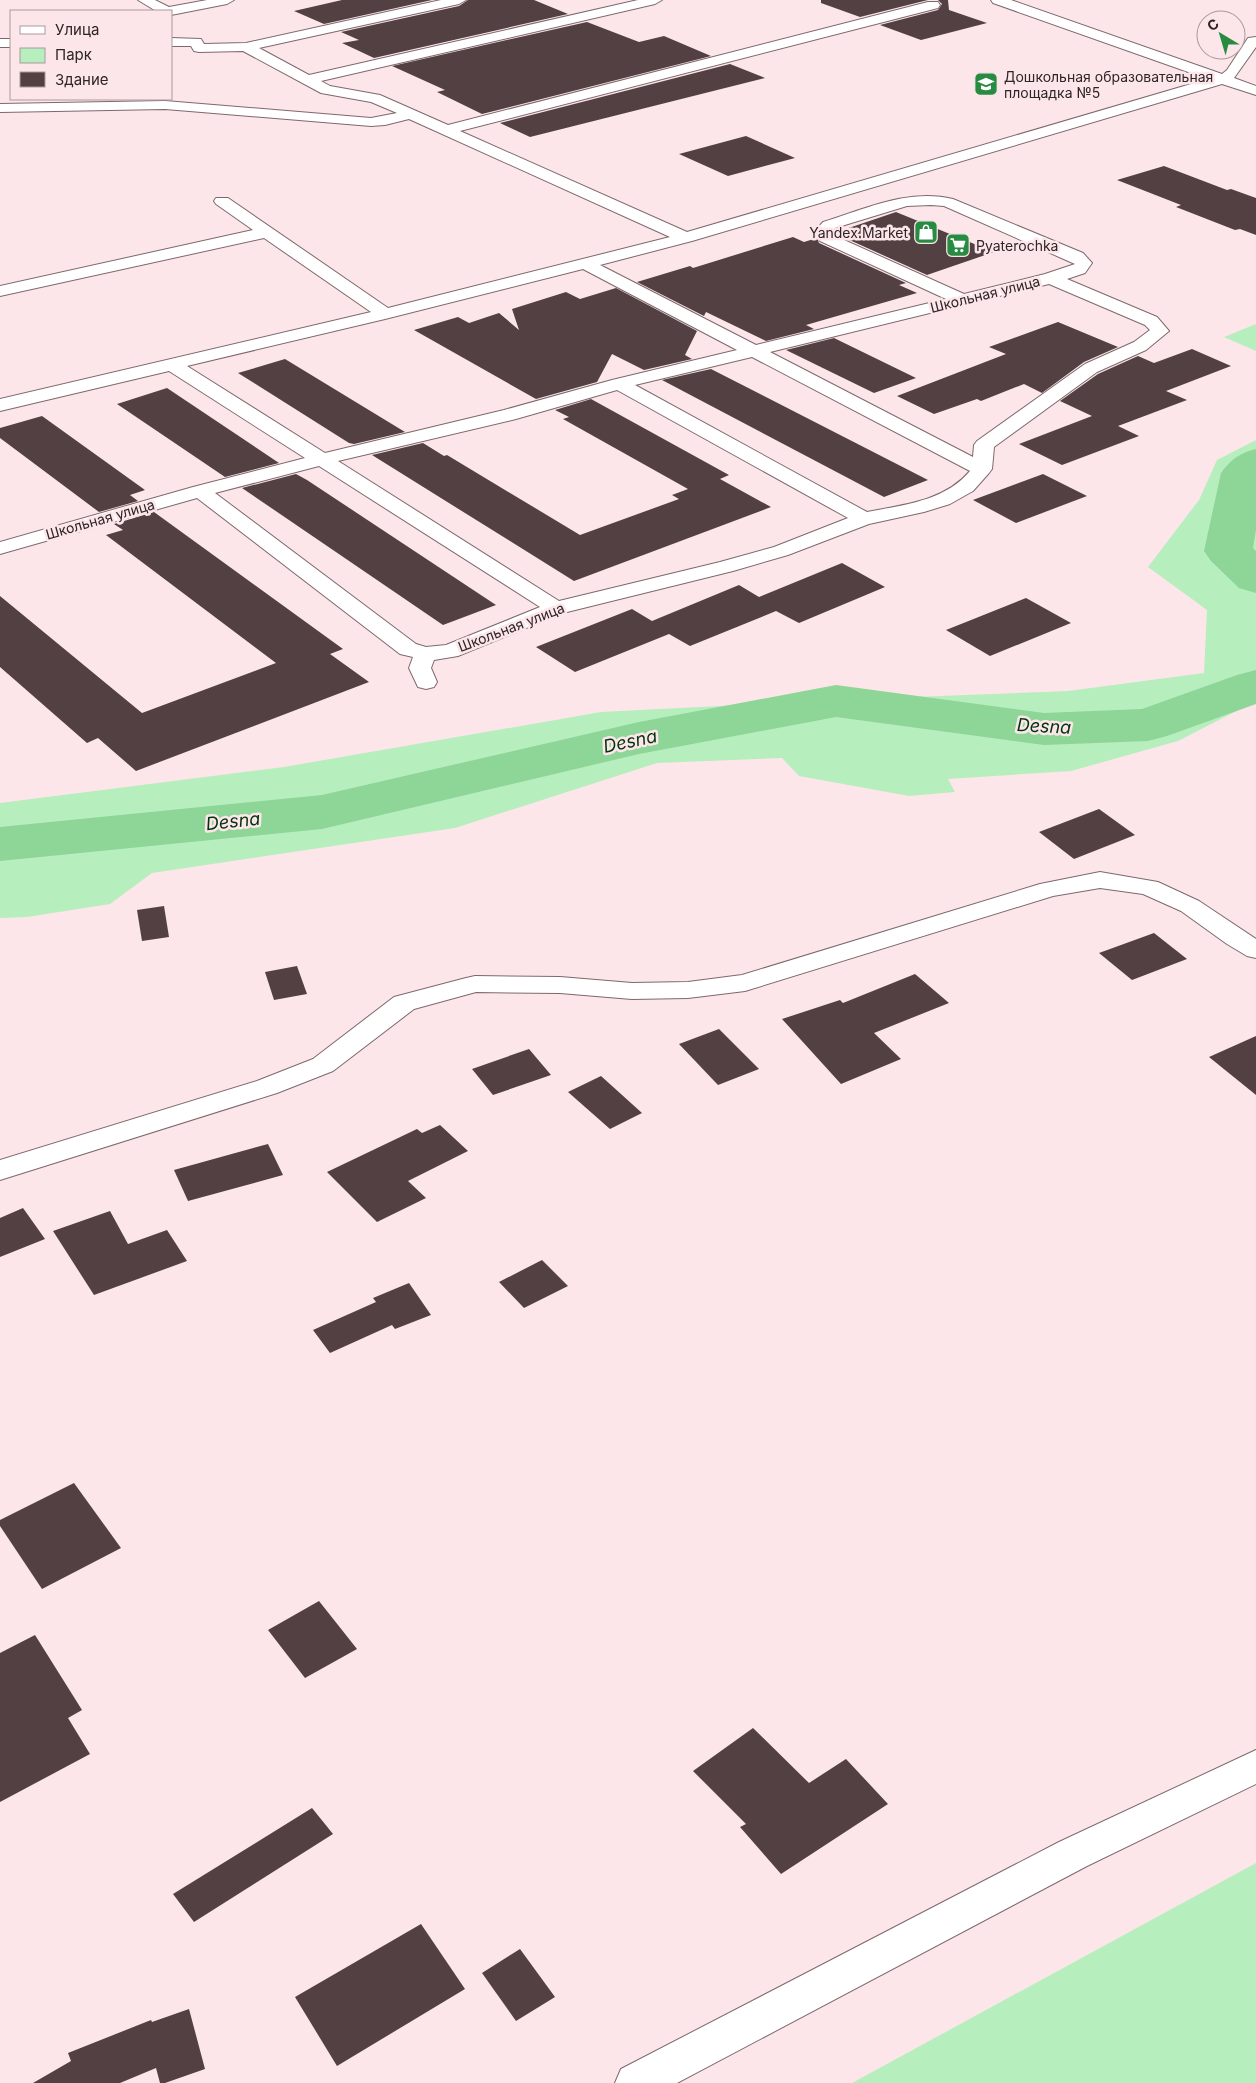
<svg xmlns="http://www.w3.org/2000/svg" width="1256" height="2083" font-family="Inter,sans-serif">
<style>
.green{fill:#b7eebe}
.lines{fill:none;stroke-linecap:round;stroke-linejoin:round}
.river{fill:#8ed598;fill-rule:evenodd}
.building{fill:#524043}
.minor-casing{stroke:#7d696c;stroke-width:2}
.minor{fill:#fff;fill-rule:evenodd}
.labels{text-anchor:middle;dominant-baseline:central;stroke-width:5;stroke-linejoin:round;paint-order:stroke}
.far-poi-label{font-size:14px;fill:#2d2526;stroke:#fde6e9;text-anchor:start}
.far-street-label{font-size:14px;fill:#2d2526;stroke:#fde6e9}
.water-label{font-size:18px;font-style:italic;fill:#00340e;stroke:#fde6e9}
</style>
<rect width="100%" height="100%" fill="#fde6e9"/>
<!-- green -->
<g class="green">
<path d="M 1256,324 L 1256,351 L 1224,337 Z"/>
<path d="M 1256,440 L 1256,701 L 1178,741 L 1071,771 L 948,779 L 955,792 L 909,796 L 799,776 L 782,758 L 657,763 L 455,828 L 152,873 L 110,904 L 27,917 L 0,918 L 0,803 L 284,767 L 601,712 L 836,700 L 1068,691 L 1204,673 L 1207,610 L 1148,567 L 1199,500 L 1217,460 Z"/>
<path d="M 1256,1863 L 1256,2083 L 852,2083 Z"/>
</g>
<g class="lines">
<!-- river -->
<g class="river">
<path d="M 1256,449 L 1256,530 L 1253,548 L 1256,551 L 1256,593 L 1239,588 L 1211,561 L 1204,551 L 1221,473 C 1231,459 1240,453 1256,449 Z"/>
<path d="M 1256,670 L 1256,704 L 1167,736 L 1148,741 L 1044,745 L 836,717 L 639,754 L 322,829 L 0,861 L 0,827 L 322,795 L 639,722 L 836,685 L 1044,713 L 1142,709 L 1237,675 Z"/>
</g>
</g>
<!-- building -->
<g class="building">
<path d="M 342,0 L 432,0 L 324,24 L 294,11 Z"/>
<path d="M 468,0 L 534,0 L 568,14 L 374,58 L 342,43 L 359,40 L 341,32 L 459,6 Z"/>
<path d="M 821,0 L 948,0 L 949,10 L 987,23 L 921,40 L 880,25 L 938,10 L 942,4 L 938,0 L 928,0 L 860,17 L 821,3 Z"/>
<path d="M 587,22 L 639,42 L 664,36 L 711,56 L 482,114 L 437,92 L 445,90 L 392,66 Z"/>
<path d="M 730,64 L 765,78 L 530,137 L 500,123 Z"/>
<path d="M 746,136 L 795,158 L 728,176 L 679,154 Z"/>
<path d="M 1164,166 L 1227,190 L 1231,189 L 1256,198 L 1256,235 L 1240,229 L 1235,230 L 1176,207 L 1181,205 L 1117,180 Z"/>
<path d="M 896,212 L 994,252 L 927,275 L 834,233 Z"/>
<path d="M 793,237 L 804,242 L 817,238 L 819,243 L 906,283 L 899,285 L 917,293 L 806,325 L 814,329 L 766,341 L 706,312 L 704,316 L 637,282 L 690,266 L 693,268 Z"/>
<path d="M 616,288 L 697,331 L 685,355 L 692,359 L 644,370 L 612,354 L 597,382 L 536,399 L 414,330 L 458,317 L 469,323 L 499,313 L 519,330 L 512,309 L 566,292 L 580,299 Z"/>
<path d="M 1058,322 L 1118,347 L 1084,362 L 1042,393 L 1024,384 L 981,401 L 977,399 L 934,414 L 897,396 L 1006,354 L 989,347 Z"/>
<path d="M 834,338 L 916,378 L 874,393 L 786,350 Z"/>
<path d="M 1192,349 L 1231,366 L 1166,391 L 1187,400 L 1118,426 L 1139,436 L 1062,465 L 1019,444 L 1092,416 L 1060,401 L 1098,374 L 1138,356 L 1154,363 Z"/>
<path d="M 285,359 L 405,432 L 354,444 L 349,443 L 238,373 Z"/>
<path d="M 711,369 L 928,480 L 884,497 L 662,380 Z"/>
<path d="M 167,388 L 279,463 L 225,477 L 117,404 Z"/>
<path d="M 591,399 L 729,475 L 720,479 L 771,507 L 574,581 L 372,455 L 423,443 L 444,456 L 447,455 L 580,535 L 679,499 L 672,495 L 688,489 L 563,419 L 569,417 L 555,410 Z"/>
<path d="M 42,416 L 145,490 L 130,495 L 138,501 L 99,512 L 0,438 L 0,428 Z"/>
<path d="M 296,474 L 307,480 L 496,605 L 443,625 L 242,488 Z"/>
<path d="M 1043,474 L 1087,496 L 1016,523 L 973,500 Z"/>
<path d="M 154,512 L 343,649 L 330,654 L 369,682 L 136,771 L 98,738 L 87,743 L 0,667 L 0,596 L 142,713 L 276,663 L 106,535 L 123,530 L 114,524 Z"/>
<path d="M 842,563 L 885,587 L 799,623 L 776,611 L 690,646 L 669,634 L 575,672 L 536,647 L 632,609 L 652,621 L 739,585 L 759,597 Z"/>
<path d="M 1026,598 L 1071,623 L 990,656 L 946,630 Z"/>
<path d="M 1099,809 L 1135,835 L 1074,859 L 1039,832 Z"/>
<path d="M 164,906 L 169,937 L 142,941 L 137,910 Z"/>
<path d="M 1154,933 L 1187,959 L 1132,980 L 1099,953 Z"/>
<path d="M 297,966 L 307,994 L 274,1000 L 265,972 Z"/>
<path d="M 915,974 L 949,1003 L 874,1033 L 901,1059 L 841,1084 L 782,1019 L 840,1000 L 843,1003 Z"/>
<path d="M 719,1029 L 759,1069 L 718,1085 L 679,1044 Z"/>
<path d="M 1256,1036 L 1256,1095 L 1209,1057 Z"/>
<path d="M 529,1049 L 551,1075 L 493,1095 L 472,1069 Z"/>
<path d="M 601,1076 L 642,1113 L 610,1129 L 568,1092 Z"/>
<path d="M 440,1125 L 468,1151 L 408,1181 L 426,1198 L 377,1222 L 327,1172 L 417,1129 L 422,1133 Z"/>
<path d="M 268,1144 L 283,1175 L 188,1201 L 174,1170 Z"/>
<path d="M 23,1208 L 45,1239 L 0,1257 L 0,1218 Z"/>
<path d="M 110,1211 L 128,1244 L 167,1230 L 187,1261 L 94,1295 L 53,1231 Z"/>
<path d="M 542,1260 L 568,1286 L 524,1308 L 499,1282 Z"/>
<path d="M 409,1283 L 431,1315 L 395,1329 L 392,1325 L 330,1353 L 313,1330 L 376,1302 L 373,1298 Z"/>
<path d="M 74,1483 L 121,1548 L 42,1589 L 0,1526 L 0,1520 Z"/>
<path d="M 319,1601 L 357,1649 L 305,1678 L 268,1630 Z"/>
<path d="M 35,1635 L 82,1710 L 68,1718 L 90,1754 L 0,1802 L 0,1653 Z"/>
<path d="M 753,1728 L 809,1783 L 846,1759 L 888,1804 L 781,1874 L 740,1827 L 746,1824 L 693,1771 Z"/>
<path d="M 312,1808 L 333,1834 L 194,1922 L 173,1894 Z"/>
<path d="M 421,1924 L 465,1989 L 337,2066 L 295,1997 Z"/>
<path d="M 520,1949 L 555,1997 L 516,2021 L 482,1973 Z"/>
<path d="M 189,2009 L 205,2069 L 165,2083 L 160,2083 L 156,2068 L 120,2083 L 33,2083 L 71,2061 L 68,2053 L 151,2020 L 152,2022 Z"/>
</g>
<g class="lines">
<!-- minor casing -->
<g class="minor-casing">
<g id="minor">
<path d="M 138,0 L 155,0 L 169,7 L 207,0 L 234,0 L 227,4 L 171,15 L 171,11 L 156,11 Z"/>
<path d="M 441,0 L 466,0 L 459,4 L 259,48 L 309,75 L 638,0 L 662,0 L 655,4 L 321,81 L 330,86 L 380,95 L 448,125 L 928,2 L 938,2 L 940,5 L 938,8 L 460,131 L 687,232 L 1208,79 L 993,3 L 991,0 L 1011,0 L 1222,74 L 1227,70 L 1248,38 L 1256,37 L 1256,47 L 1234,78 L 1256,86 L 1256,95 L 1222,84 L 692,241 L 600,265 L 756,345 L 946,299 L 820,241 L 815,231 L 823,222 C 865,209 909,188 953,199 L 1083,253 L 1092,263 L 1085,273 L 1067,279 L 1157,317 L 1169,331 L 1146,350 L 1097,372 L 994,447 L 992,469 L 989,473 L 973,491 L 950,504 L 924,512 L 869,524 L 788,555 L 733,571 L 563,613 L 458,656 L 434,660 L 431,668 L 437,682 L 434,687 L 426,689 L 418,687 L 409,668 L 413,657 L 400,654 L 197,498 L 0,554 L 0,542 L 193,487 L 305,458 L 169,371 L 0,411 L 0,399 L 371,312 L 264,238 L 0,296 L 0,286 L 253,230 L 216,204 L 214,201 L 216,198 L 228,198 L 388,308 L 670,237 L 409,119 L 385,125 L 371,126 L 165,109 L 0,112 L 0,104 L 165,101 L 371,118 L 397,113 L 371,102 L 321,93 L 243,51 L 199,52 L 194,51 L 191,46 L 171,46 L 171,38 L 201,39 L 204,44 L 246,43 ZM 931,205 L 944,206 L 1075,264 L 1045,274 L 964,294 L 833,235 L 832,232 L 835,228 L 907,206 ZM 583,269 L 737,350 L 612,380 L 504,410 L 325,453 L 187,366 L 385,319 ZM 1049,284 L 1145,325 L 1150,330 L 1134,342 L 1085,364 L 977,441 L 974,445 L 973,457 L 770,352 ZM 752,357 L 970,471 C 945,501 903,505 867,512 L 635,385 ZM 617,390 L 848,518 L 774,547 L 720,562 L 559,601 L 338,461 L 516,419 ZM 319,466 L 540,607 L 446,645 L 426,647 L 416,644 L 215,493 Z"/>
<rect x="0" y="39" width="11" height="8"/>
<path d="M 1100,872 L 1158,882 L 1199,901 L 1256,939 L 1256,958 L 1247,956 L 1227,944 L 1181,911 L 1143,894 L 1100,888 L 1053,896 L 745,991 L 688,998 L 632,999 L 560,993 L 476,992 L 414,1009 L 333,1071 L 277,1093 L 0,1180 L 0,1160 L 257,1081 L 313,1059 L 394,997 L 466,978 L 475,976 L 560,977 L 632,983 L 688,982 L 742,975 L 1040,884 Z"/>
<path d="M 1256,1750 L 1256,1784 L 1087,1866 L 677,2083 L 615,2083 L 621,2069 L 1059,1842 Z"/>
</g>
</g>
<!-- minor -->
<use href="#minor" class="minor"/>
</g>
<!-- icons -->
<defs>
<g id="school-square" transform="scale(1.25)"><rect x="-9" y="-9" width="18" height="18" rx="4" fill="#278c41" stroke="#fde6e9"/><path d="M0-5L7-2L0 1L-7-2ZM-4 1L0 2.5L4 1V4Q0 6-4 4Z" fill="#fff"/></g>
<g id="shop-square" transform="scale(1.25)"><rect x="-9" y="-9" width="18" height="18" rx="4" fill="#278c41" stroke="#fde6e9"/><path d="M-5-2.5h2.3a2.7 3.5 0 0 1 5.4 0H5L5.5 6h-11ZM-1.5-2.5h3a1.5 2.3 0 0 0-3 0Z" fill="#fff"/></g>
<g id="supermarket-square" transform="scale(1.25)"><rect x="-9" y="-9" width="18" height="18" rx="4" fill="#278c41" stroke="#fde6e9"/><path d="M-6-5.5h2.5l.6 2H6L4.5 2H-2.5L-4.4-4H-6ZM-1.5 3.2a1.3 1.3 0 1 0 .1 0ZM3 3.2a1.3 1.3 0 1 0 .1 0Z" fill="#fff"/></g>
</defs>
<g fill-rule="evenodd">
<use href="#school-square" x="986" y="84"/>
<use href="#shop-square" x="926" y="232"/>
<use href="#supermarket-square" x="958" y="245"/>
</g>
<g class="labels">
<!-- far-poi labels -->
<g class="far-poi-label">
<text x="1004" y="76">Дошкольная образовательная<tspan x="1004" dy="16">площадка №5</tspan></text>
<text x="908" y="232" text-anchor="end">Yandex.Market</text>
<text x="976" y="245">Pyaterochka</text>
</g>
<!-- far-street labels -->
<g class="far-street-label">
<text transform="translate(985 294) rotate(-14)">Школьная улица</text>
<text transform="translate(100 519) rotate(-16)">Школьная улица</text>
<text transform="translate(511 627) rotate(-21)">Школьная улица</text>
</g>
<!-- water labels -->
<g class="water-label">
<text transform="translate(1044 726) rotate(3)">Desna</text>
<text transform="translate(630 741) rotate(-12)">Desna</text>
<text transform="translate(233 821) rotate(-6)">Desna</text>
</g>
</g>
<!-- legend -->
<rect x="10" y="10" width="162" height="90" fill="#fde6e9" stroke="#aa999b"/>
<rect x="20" y="26" width="25" height="8" fill="#ffffff" stroke="#aa999b"/>
<text x="55" y="35" font-size="15" fill="#2d2526">Улица</text>
<rect x="20" y="48" width="25" height="15" fill="#b7eebe" stroke="#aa999b"/>
<text x="55" y="60" font-size="15" fill="#2d2526">Парк</text>
<rect x="20" y="72" width="25" height="15" fill="#524043" stroke="#aa999b"/>
<text x="55" y="85" font-size="15" fill="#2d2526">Здание</text>
<!-- north arrow -->
<g transform="translate(1221 35) rotate(322)"><circle r="24" fill="#fde6e9" stroke="#aa999b"/>
<path d="M0-4L9 19L0 12L-9 19Z" fill="#278c41"/>
<text y="-8" font-size="14" font-weight="bold" text-anchor="middle" fill="#2d2526">С</text>
</g>
</svg>
